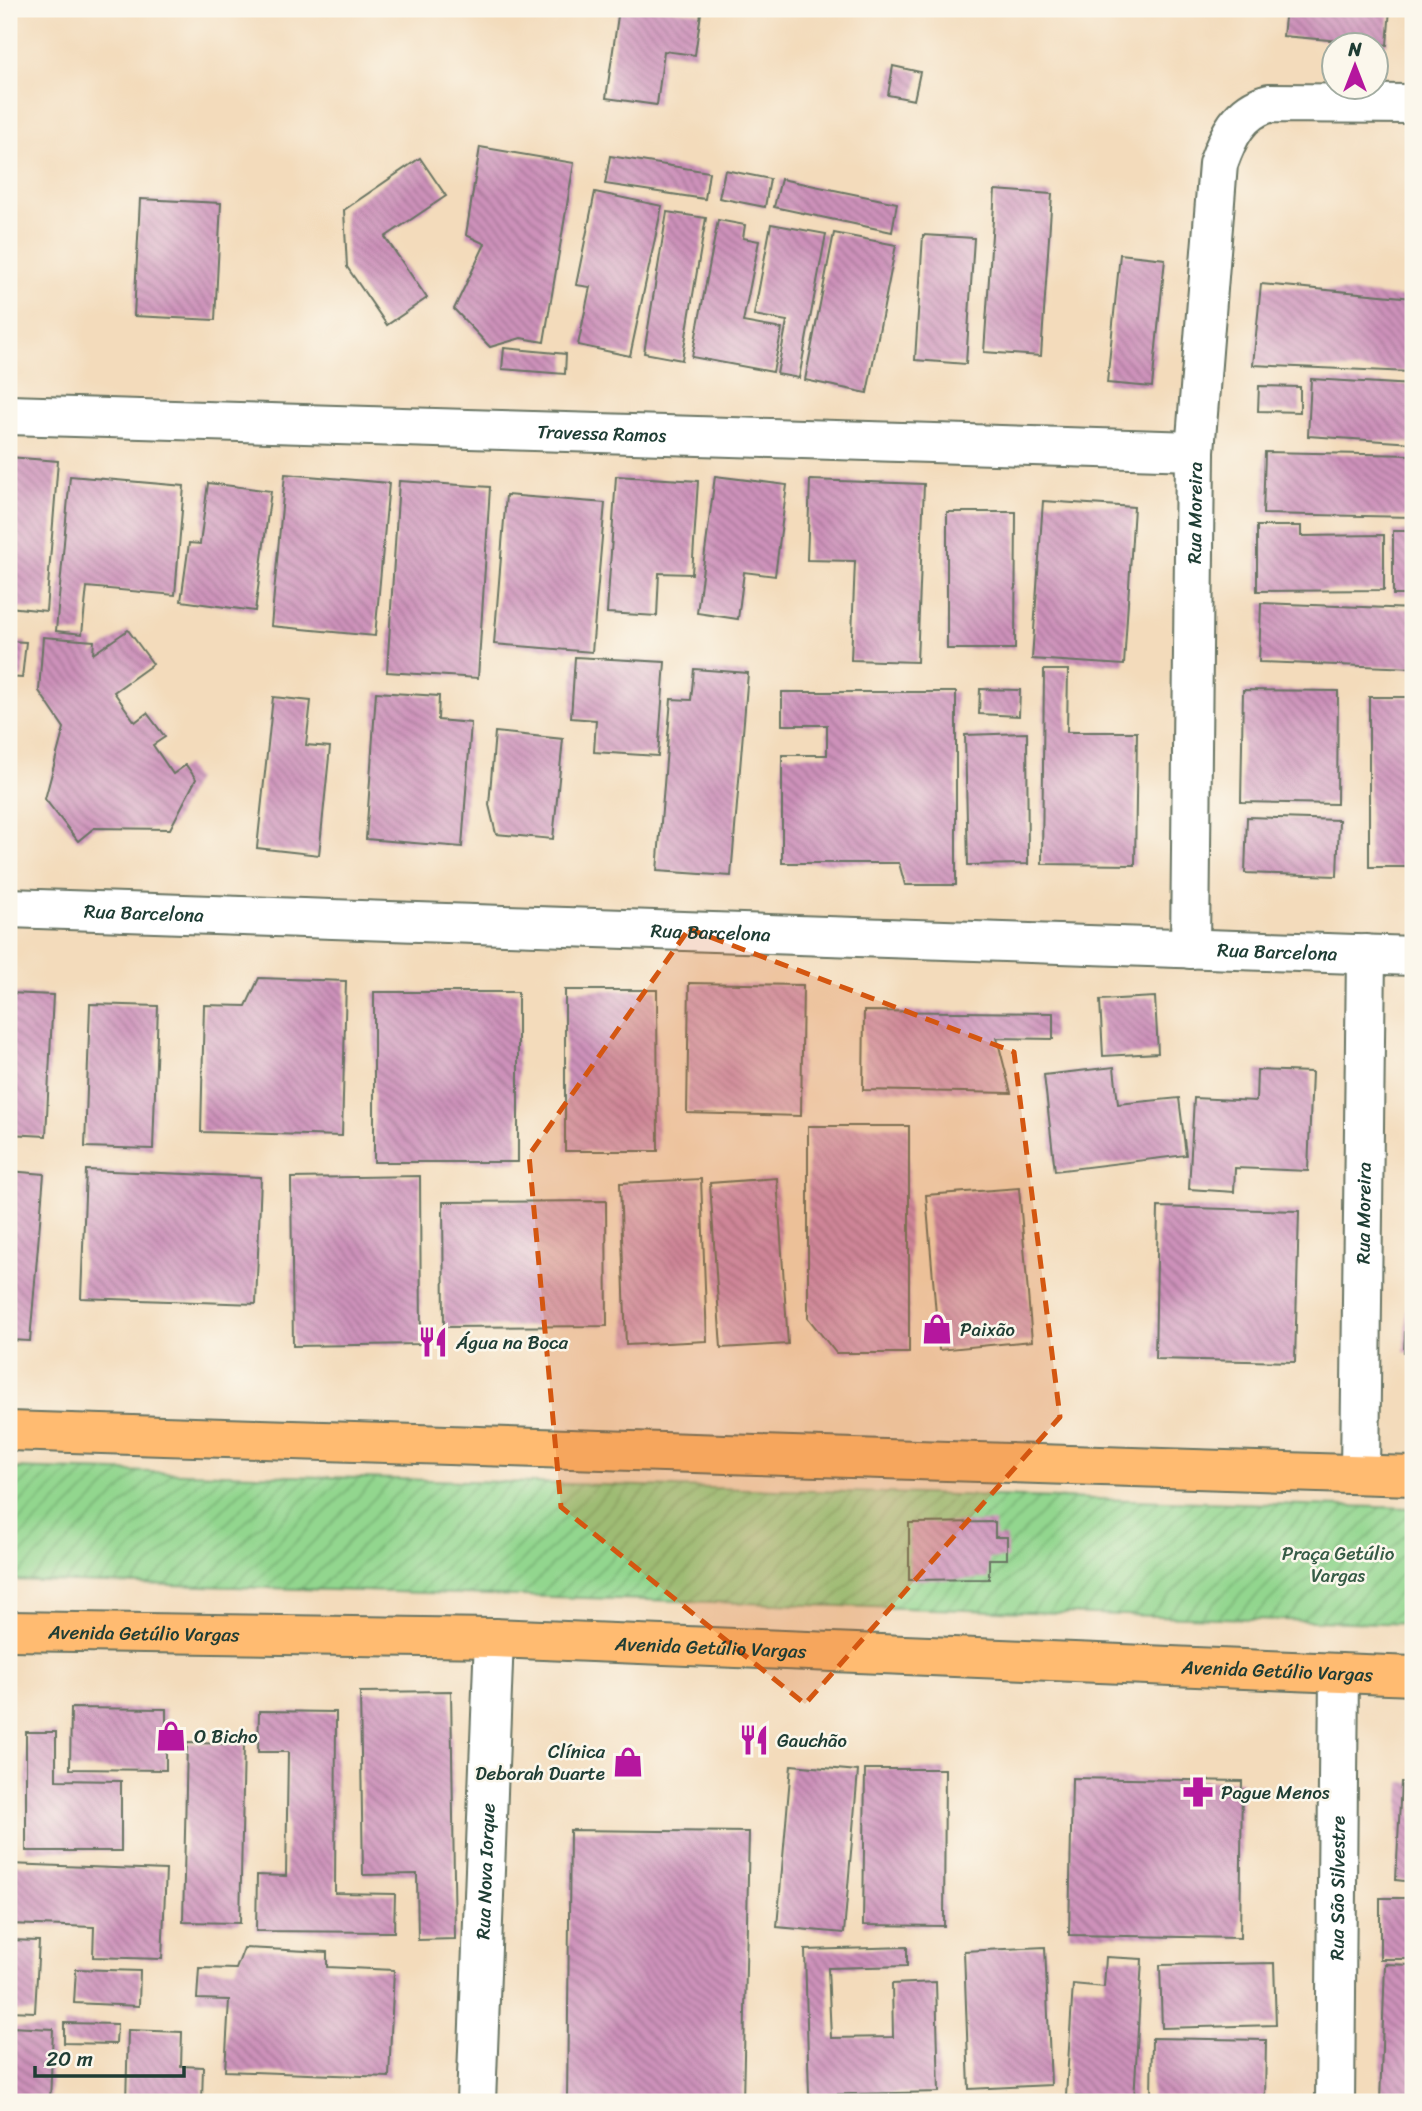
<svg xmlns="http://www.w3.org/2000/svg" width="1422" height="2111" font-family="Sriracha,sans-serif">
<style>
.garden{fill:url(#garden-furrows);stroke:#588a61;stroke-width:2}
.building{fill:url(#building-back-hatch)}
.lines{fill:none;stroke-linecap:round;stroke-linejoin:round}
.minor-casing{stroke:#697463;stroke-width:42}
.major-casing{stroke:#697463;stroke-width:42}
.minor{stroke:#fff;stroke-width:38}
.major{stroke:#ffbb71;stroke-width:38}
.marked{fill:#d45610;fill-opacity:0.2;stroke:#d45610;stroke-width:5;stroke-dasharray:14 9;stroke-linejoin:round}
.labels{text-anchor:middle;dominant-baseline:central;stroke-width:5;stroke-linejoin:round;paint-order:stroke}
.street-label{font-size:19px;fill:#1f3d34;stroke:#fbf7ec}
.poi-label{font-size:19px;fill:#1f3d34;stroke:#fbf7ec;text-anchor:start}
.park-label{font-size:19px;fill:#365c46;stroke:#fbf7ec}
</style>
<defs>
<pattern id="garden-furrows" width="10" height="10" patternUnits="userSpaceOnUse" patternTransform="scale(1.75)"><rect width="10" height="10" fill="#92d68e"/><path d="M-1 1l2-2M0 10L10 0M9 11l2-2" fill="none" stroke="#77af75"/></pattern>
<pattern id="building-back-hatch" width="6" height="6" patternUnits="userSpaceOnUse" patternTransform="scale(1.75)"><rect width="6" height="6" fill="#cd91ba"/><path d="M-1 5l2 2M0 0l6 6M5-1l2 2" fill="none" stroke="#a67898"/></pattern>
</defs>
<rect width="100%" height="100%" fill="#fbf7ec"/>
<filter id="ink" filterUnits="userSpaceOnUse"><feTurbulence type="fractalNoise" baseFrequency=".0143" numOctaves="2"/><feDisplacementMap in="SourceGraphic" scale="14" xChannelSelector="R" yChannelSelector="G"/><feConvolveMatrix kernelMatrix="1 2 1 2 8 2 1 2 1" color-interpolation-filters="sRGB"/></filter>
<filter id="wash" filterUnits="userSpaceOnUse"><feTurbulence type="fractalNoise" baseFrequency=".00686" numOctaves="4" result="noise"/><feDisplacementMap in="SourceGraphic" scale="28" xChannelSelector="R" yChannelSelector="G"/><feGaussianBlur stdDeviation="1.57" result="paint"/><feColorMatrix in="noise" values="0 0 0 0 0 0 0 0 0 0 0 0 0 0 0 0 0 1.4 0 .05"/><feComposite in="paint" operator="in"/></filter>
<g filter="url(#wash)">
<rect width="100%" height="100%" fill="#f3dbbb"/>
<!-- garden -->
<path class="garden" d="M 9,1468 L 1413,1508 L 1413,1624 L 9,1580 Z"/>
<g id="blocks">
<!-- building -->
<g class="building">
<path d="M 619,9 L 668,9 L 701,13 L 695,55 L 664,51 L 657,105 L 606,98 Z"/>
<path d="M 1286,9 L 1390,9 L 1387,45 L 1283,36 Z"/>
<path d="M 893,66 L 920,72 L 914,100 L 888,95 Z"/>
<path d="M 480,147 L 574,163 L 544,342 L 521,338 L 490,347 L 454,309 L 485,244 L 466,235 Z"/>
<path d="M 610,156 L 709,172 L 705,199 L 605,184 Z"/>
<path d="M 420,158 L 446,196 L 385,237 L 427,298 L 387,325 L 347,267 L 344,210 Z"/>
<path d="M 725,170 L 770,179 L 765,207 L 719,198 Z"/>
<path d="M 781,179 L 897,203 L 892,232 L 774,207 Z"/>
<path d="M 995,190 L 1052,194 L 1041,356 L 984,352 Z"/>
<path d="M 595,192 L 662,206 L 630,356 L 578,345 L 590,287 L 576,285 Z"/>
<path d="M 140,199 L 221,203 L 215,320 L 134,316 Z"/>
<path d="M 667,212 L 706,218 L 682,360 L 644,353 Z"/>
<path d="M 718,220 L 745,225 L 743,238 L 759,241 L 743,322 L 782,329 L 773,372 L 692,357 Z"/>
<path d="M 771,224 L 826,234 L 799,378 L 777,374 L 787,321 L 754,315 Z"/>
<path d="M 834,233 L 896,245 L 867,393 L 805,380 Z"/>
<path d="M 923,235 L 974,238 L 966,364 L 915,360 Z"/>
<path d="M 1120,254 L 1165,259 L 1152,387 L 1107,383 Z"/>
<path d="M 1261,284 L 1413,298 L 1410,372 L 1253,365 Z"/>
<path d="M 504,348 L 566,354 L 565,374 L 502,369 Z"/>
<path d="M 1311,379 L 1413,385 L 1413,443 L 1308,436 Z"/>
<path d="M 1259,386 L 1300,387 L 1300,412 L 1258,411 Z"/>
<path d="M 1265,452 L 1413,455 L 1413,517 L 1263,514 Z"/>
<path d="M 9,457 L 58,461 L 46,611 L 9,607 Z"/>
<path d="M 285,474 L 389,483 L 375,636 L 271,626 Z"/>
<path d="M 70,476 L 184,486 L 175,595 L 87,587 L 82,634 L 56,631 Z"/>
<path d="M 616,476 L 698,481 L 692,574 L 659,573 L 657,616 L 607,613 Z"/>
<path d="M 715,476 L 787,485 L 775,576 L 744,572 L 738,619 L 697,613 Z"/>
<path d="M 810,480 L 924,484 L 917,662 L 851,660 L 855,561 L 807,560 Z"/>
<path d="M 399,481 L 490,487 L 478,678 L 387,672 Z"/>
<path d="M 208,483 L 271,491 L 255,611 L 181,601 L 189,543 L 200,544 Z"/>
<path d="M 506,495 L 605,503 L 592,652 L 494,644 Z"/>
<path d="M 1043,501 L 1134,507 L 1124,665 L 1032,659 Z"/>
<path d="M 947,512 L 1016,512 L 1015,649 L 947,649 Z"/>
<path d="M 1257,526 L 1301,526 L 1301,536 L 1384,535 L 1384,590 L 1257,591 Z"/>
<rect x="1393" y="531" width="20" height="64"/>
<path d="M 1261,603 L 1413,609 L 1413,668 L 1259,662 Z"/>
<path d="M 128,630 L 153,664 L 114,692 L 135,722 L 147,713 L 165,737 L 153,745 L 173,774 L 186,765 L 196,779 L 170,829 L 94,828 L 78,841 L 45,799 L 64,728 L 39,691 L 43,637 L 94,641 L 93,654 Z"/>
<path d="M 9,641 L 26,642 L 22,678 L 9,677 Z"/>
<path d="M 575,657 L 665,662 L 658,756 L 594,752 L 596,720 L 571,718 Z"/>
<path d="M 694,669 L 748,673 L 731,876 L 657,871 L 671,699 L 691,700 Z"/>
<path d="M 1044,670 L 1068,670 L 1067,732 L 1137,732 L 1135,865 L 1042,864 Z"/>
<path d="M 980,689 L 1020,690 L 1019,716 L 979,714 Z"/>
<path d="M 1243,690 L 1338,691 L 1337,804 L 1241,802 Z"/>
<path d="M 376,692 L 439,696 L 438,720 L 471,723 L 462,847 L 366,839 Z"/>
<path d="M 782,692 L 956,692 L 956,885 L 905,885 L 899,863 L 782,863 L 782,755 L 827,755 L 827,725 L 782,725 Z"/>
<path d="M 273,697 L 311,701 L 306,745 L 330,747 L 319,855 L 257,848 Z"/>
<rect x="1369" y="697" width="44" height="170"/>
<path d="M 495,732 L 563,739 L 553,839 L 496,834 L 489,805 Z"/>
<path d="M 1027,733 L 1028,864 L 968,865 L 965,735 Z"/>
<path d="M 1247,817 L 1339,820 L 1337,876 L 1245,873 Z"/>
<path d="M 259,978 L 346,981 L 342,1136 L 201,1132 L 204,1005 L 246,1006 Z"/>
<path d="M 689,983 L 803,985 L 801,1116 L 687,1113 Z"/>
<path d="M 565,990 L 657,990 L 658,1151 L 565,1151 Z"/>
<rect x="374" y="992" width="144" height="170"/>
<path d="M 9,993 L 53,995 L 46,1136 L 9,1134 Z"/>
<path d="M 1155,997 L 1158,1053 L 1103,1056 L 1100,1000 Z"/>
<path d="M 90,1004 L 158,1006 L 153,1149 L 85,1147 Z"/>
<path d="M 864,1011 L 1053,1013 L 1053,1039 L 997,1038 L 1011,1093 L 863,1090 Z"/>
<path d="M 1114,1067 L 1118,1104 L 1179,1098 L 1186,1155 L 1055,1171 L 1044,1075 Z"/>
<path d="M 1257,1070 L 1312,1072 L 1308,1171 L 1235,1168 L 1234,1192 L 1189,1189 L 1194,1098 L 1256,1101 Z"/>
<path d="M 808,1126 L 909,1126 L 909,1353 L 836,1353 L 808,1318 Z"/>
<path d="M 86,1170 L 261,1177 L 256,1304 L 81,1298 Z"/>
<path d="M 9,1171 L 44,1174 L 30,1341 L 9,1340 Z"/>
<path d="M 420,1176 L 421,1344 L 293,1346 L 291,1178 Z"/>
<path d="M 777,1178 L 788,1344 L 721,1348 L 710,1183 Z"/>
<path d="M 701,1179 L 707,1341 L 626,1345 L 620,1183 Z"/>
<path d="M 1019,1188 L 1032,1341 L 939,1350 L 926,1195 Z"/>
<path d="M 606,1201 L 607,1326 L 444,1327 L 443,1202 Z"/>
<path d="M 1158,1207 L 1299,1211 L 1295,1362 L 1155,1359 Z"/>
<path d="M 1411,1238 L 1413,1238 L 1413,1353 L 1404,1352 Z"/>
<path d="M 995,1522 L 995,1537 L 1007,1537 L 1007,1559 L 989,1559 L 989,1579 L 909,1580 L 909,1523 Z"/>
<path d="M 451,1691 L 455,1939 L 418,1940 L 417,1874 L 363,1875 L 360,1692 Z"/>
<path d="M 71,1708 L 166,1709 L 166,1770 L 70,1769 Z"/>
<path d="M 259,1711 L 336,1712 L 335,1893 L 395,1894 L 394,1932 L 256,1931 L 257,1875 L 286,1876 L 288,1752 L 258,1752 Z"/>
<path d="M 26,1732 L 56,1732 L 56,1780 L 121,1781 L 121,1851 L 26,1851 Z"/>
<path d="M 187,1743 L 244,1744 L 240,1923 L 183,1922 Z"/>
<path d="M 791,1765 L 858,1771 L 844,1933 L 777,1927 Z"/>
<path d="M 865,1769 L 945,1769 L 944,1926 L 863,1925 Z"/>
<path d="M 1072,1778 L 1242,1781 L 1240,1938 L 1069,1935 Z"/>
<path d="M 1401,1782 L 1413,1782 L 1413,1882 L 1396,1880 Z"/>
<path d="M 570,1830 L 749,1832 L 743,2102 L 567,2102 Z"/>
<path d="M 9,1864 L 166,1870 L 162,1959 L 93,1957 L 94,1927 L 9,1924 Z"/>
<rect x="1380" y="1898" width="33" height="61"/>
<path d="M 9,1940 L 39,1941 L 35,2012 L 9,2011 Z"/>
<path d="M 907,1947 L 907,1966 L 828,1968 L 831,2038 L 893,2037 L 892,1984 L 936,1982 L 939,2092 L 809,2095 L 805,1950 Z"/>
<path d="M 1045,1947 L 1051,2085 L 969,2089 L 964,1951 Z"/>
<path d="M 244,1948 L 327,1952 L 327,1967 L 394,1970 L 389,2077 L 225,2071 L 229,2000 L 197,1999 L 199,1968 L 236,1969 Z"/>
<path d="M 1106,1957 L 1142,1959 L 1134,2100 L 1066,2096 L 1073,1984 L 1104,1987 Z"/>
<path d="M 1274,1963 L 1276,2025 L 1162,2028 L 1160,1965 Z"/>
<path d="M 1385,1964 L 1413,1965 L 1413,2102 L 1380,2102 Z"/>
<path d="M 76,1969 L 140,1971 L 139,2006 L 74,2003 Z"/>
<path d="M 64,2023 L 117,2024 L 116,2044 L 64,2043 Z"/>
<path d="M 9,2027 L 53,2029 L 50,2102 L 9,2102 Z"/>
<path d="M 128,2030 L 182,2032 L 181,2066 L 203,2067 L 202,2102 L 126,2102 Z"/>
<path d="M 1152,2038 L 1266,2040 L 1265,2099 L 1151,2097 Z"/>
</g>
</g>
</g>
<g filter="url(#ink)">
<use href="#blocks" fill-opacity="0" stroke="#697463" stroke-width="2"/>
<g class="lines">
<!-- minor casing -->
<g class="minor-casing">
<g id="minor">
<path id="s1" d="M 9,415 L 1195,451"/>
<path id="s2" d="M 9,908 L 1413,956"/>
<path id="s3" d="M 1190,949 L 1195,451 L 1218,164 C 1228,136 1239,111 1269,103 L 1413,104"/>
<path id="s4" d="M 1360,1474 L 1366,954"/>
<path id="s5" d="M 476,2102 L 494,1638"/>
<path id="s6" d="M 1335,2102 L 1339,1673"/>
</g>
</g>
<!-- major casing -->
<g class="major-casing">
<g id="major">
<path d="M 9,1431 L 1413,1476"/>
<path id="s7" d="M 9,1631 L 494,1638 L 1413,1676"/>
</g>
</g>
<!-- minor -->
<use href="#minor" class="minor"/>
<!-- major -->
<use href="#major" class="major"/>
</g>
</g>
<!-- marked area -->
<path class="marked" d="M 689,929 L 1014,1052 L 1060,1417 L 805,1704 L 561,1507 L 529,1155 Z"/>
<!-- icons -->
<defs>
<g id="shop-bare" transform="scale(2.415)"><path d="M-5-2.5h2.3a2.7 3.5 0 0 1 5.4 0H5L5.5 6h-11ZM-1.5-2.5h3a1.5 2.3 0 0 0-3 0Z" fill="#b5179e" stroke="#fbf7ec" stroke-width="2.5" paint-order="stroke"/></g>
<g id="restaurant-bare" transform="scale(2.415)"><path d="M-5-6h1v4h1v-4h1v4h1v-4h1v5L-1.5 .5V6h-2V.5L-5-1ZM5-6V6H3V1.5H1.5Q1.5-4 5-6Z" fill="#b5179e" stroke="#fbf7ec" stroke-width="2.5" paint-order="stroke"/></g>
<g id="pharmacy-bare" transform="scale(2.415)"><path d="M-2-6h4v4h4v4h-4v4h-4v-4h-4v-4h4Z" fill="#b5179e" stroke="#fbf7ec" stroke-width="2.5" paint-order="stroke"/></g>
</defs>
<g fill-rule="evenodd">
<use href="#shop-bare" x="937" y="1329"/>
<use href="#restaurant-bare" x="433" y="1342"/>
<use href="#shop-bare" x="171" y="1736"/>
<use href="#restaurant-bare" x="754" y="1740"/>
<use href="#shop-bare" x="628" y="1762"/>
<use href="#pharmacy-bare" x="1198" y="1792"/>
</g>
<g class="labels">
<!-- street labels -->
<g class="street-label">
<text stroke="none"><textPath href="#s1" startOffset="593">Travessa Ramos</textPath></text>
<text stroke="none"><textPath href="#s3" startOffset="436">Rua Moreira</textPath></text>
<text stroke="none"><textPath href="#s2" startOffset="135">Rua Barcelona</textPath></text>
<text stroke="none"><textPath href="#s2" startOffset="702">Rua Barcelona</textPath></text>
<text stroke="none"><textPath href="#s2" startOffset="1269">Rua Barcelona</textPath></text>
<text stroke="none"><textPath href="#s4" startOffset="261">Rua Moreira</textPath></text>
<text stroke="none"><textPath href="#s7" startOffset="135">Avenida Getúlio Vargas</textPath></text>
<text stroke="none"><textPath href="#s7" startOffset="702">Avenida Getúlio Vargas</textPath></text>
<text stroke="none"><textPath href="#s7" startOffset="1269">Avenida Getúlio Vargas</textPath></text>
<text stroke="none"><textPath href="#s5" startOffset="231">Rua Nova Iorque</textPath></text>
<text stroke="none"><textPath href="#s6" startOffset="214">Rua São Silvestre</textPath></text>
</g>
<!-- poi labels -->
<g class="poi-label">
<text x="960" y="1329">Paixão</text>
<text x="456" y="1342">Água na Boca</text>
<text x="194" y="1736">O Bicho</text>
<text x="777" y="1740">Gauchão</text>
<text x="605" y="1751" text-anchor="end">Clínica<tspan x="605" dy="22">Deborah Duarte</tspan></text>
<text x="1221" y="1792">Pague Menos</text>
</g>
<!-- park labels -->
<g class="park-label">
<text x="1338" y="1553">Praça Getúlio<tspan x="1338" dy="22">Vargas</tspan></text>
</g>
</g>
<!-- margin -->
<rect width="1422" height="2111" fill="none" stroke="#fbf7ec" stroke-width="35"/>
<!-- north arrow -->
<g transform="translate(1355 66)"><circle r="33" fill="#fbf7ec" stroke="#a3ada2" stroke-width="2"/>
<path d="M0-5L12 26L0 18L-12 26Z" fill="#b5179e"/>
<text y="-10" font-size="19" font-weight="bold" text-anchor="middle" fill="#1f3d34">N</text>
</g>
<!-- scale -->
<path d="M35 2066v10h149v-10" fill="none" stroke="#1f3d34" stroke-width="3.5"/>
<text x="46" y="2066" font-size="21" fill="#1f3d34" stroke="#fbf7ec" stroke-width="5" paint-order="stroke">20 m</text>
</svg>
